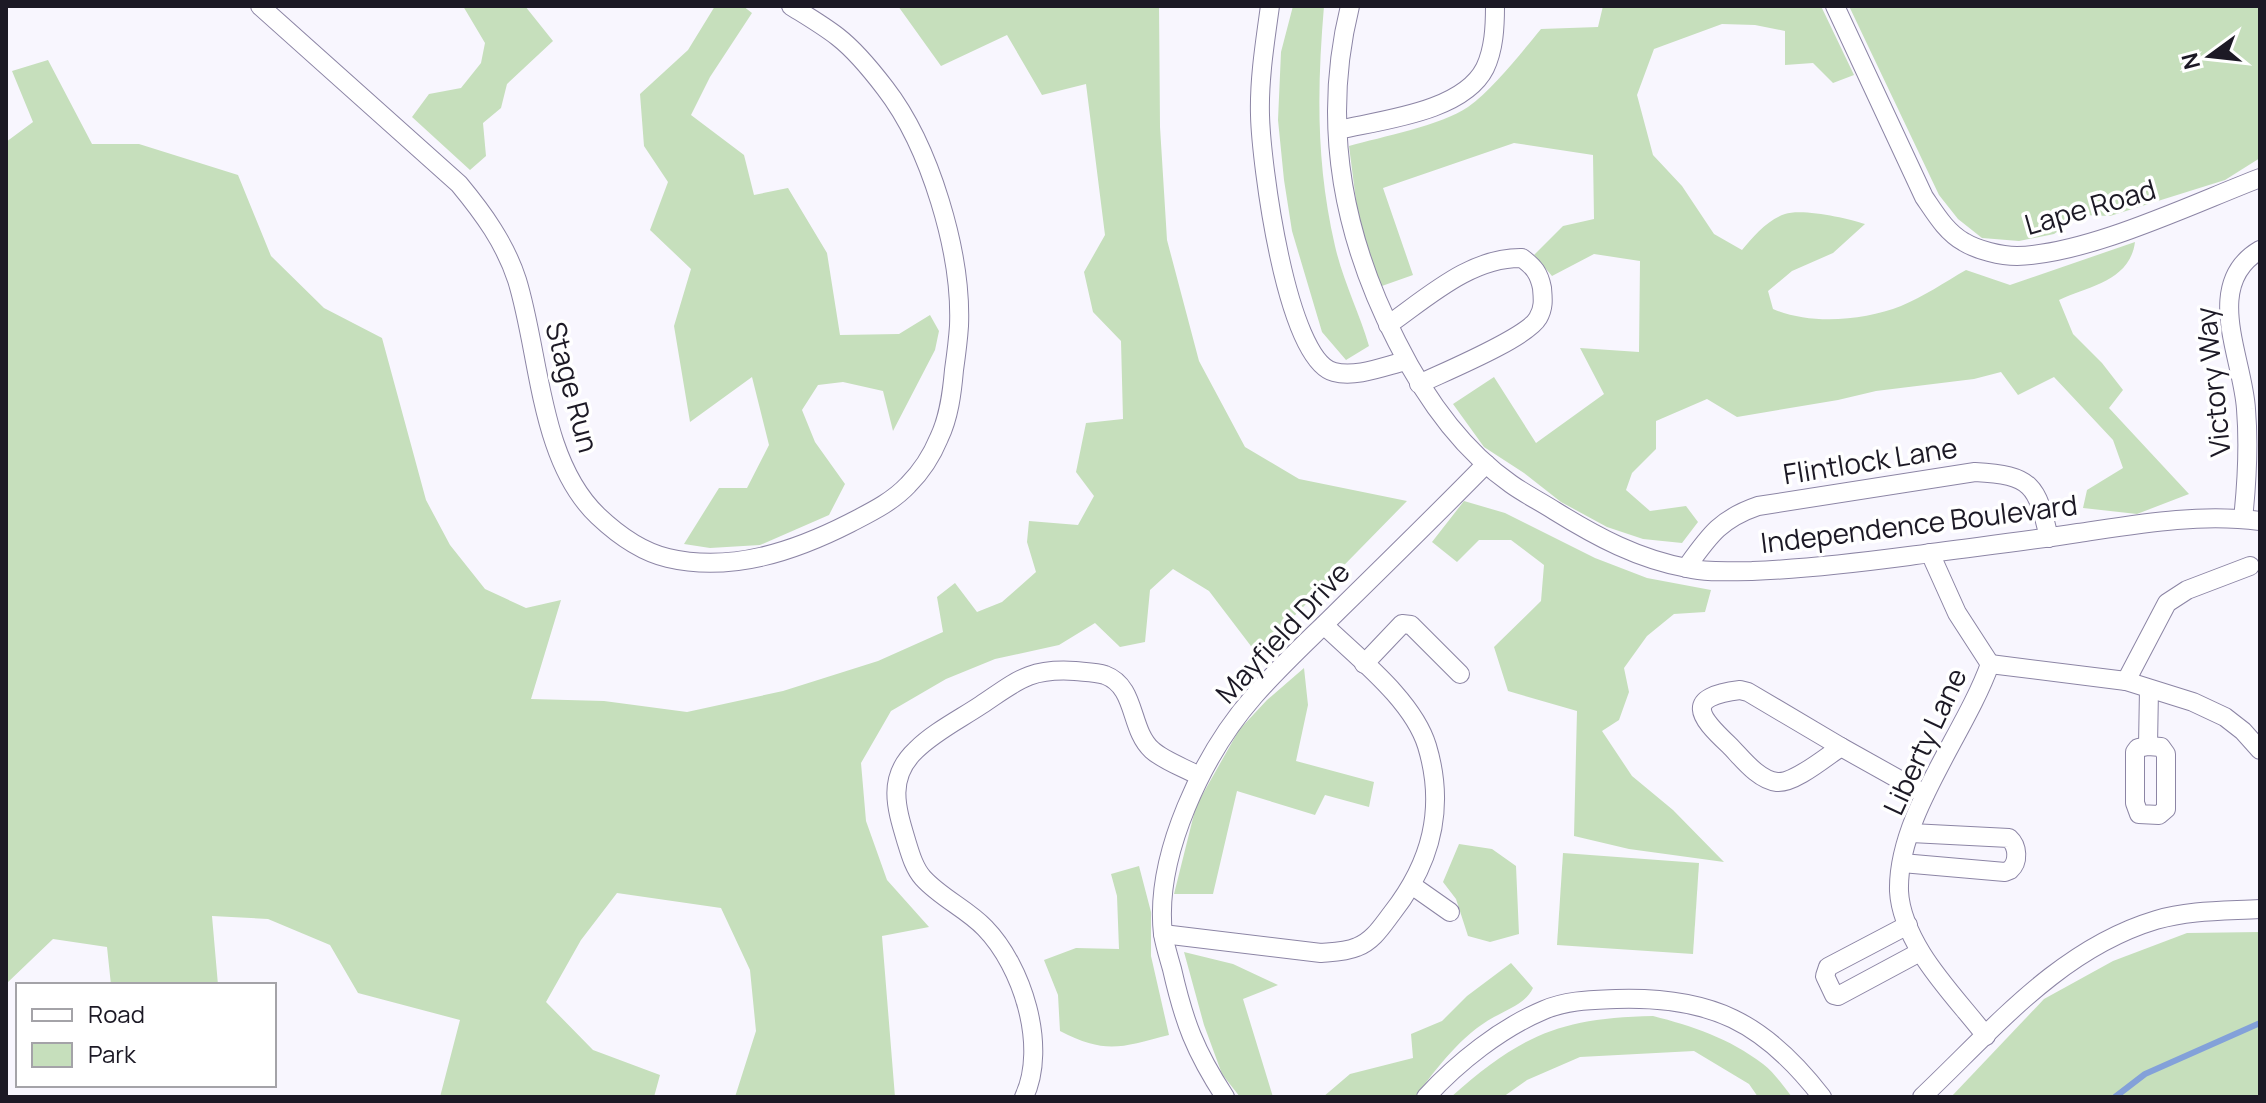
<svg xmlns="http://www.w3.org/2000/svg" width="2266" height="1103" font-family="Manrope,sans-serif">
<style>
.green{fill:#c6dfbc}
.lines{fill:none;stroke-linecap:round;stroke-linejoin:round}
.stream{stroke:#83a1d9;stroke-width:6}
.minor-casing{stroke:#8c85a5;stroke-width:20}
.minor{stroke:#fff;stroke-width:18}
.labels{text-anchor:middle;dominant-baseline:central;stroke-width:7;stroke-linejoin:round;paint-order:stroke}
.street-label{font-size:28px;fill:#1c1925;stroke:#fff}
</style>
<rect width="100%" height="100%" fill="#f8f6fe"/>
<!-- green -->
<g class="green">
<path d="M 463,6 L 525,6 L 553,41 L 507,84 L 501,108 L 483,123 L 486,156 L 470,170 L 412,117 L 429,94 L 461,88 L 481,63 L 485,43 Z"/>
<path d="M 715,6 L 743,6 L 752,13 L 710,77 L 691,115 L 744,155 L 754,195 L 788,188 L 827,253 L 840,335 L 899,334 L 930,315 L 939,331 L 935,350 L 893,431 L 883,391 L 843,382 L 818,385 L 802,410 L 815,442 L 845,484 L 829,515 L 760,545 L 710,548 L 684,544 L 719,488 L 747,488 L 769,445 L 752,377 L 690,422 L 674,326 L 691,269 L 650,230 L 668,182 L 644,146 L 640,94 L 688,50 Z"/>
<path d="M 898,6 L 1159,6 L 1160,127 L 1167,240 L 1199,361 L 1245,447 L 1299,479 L 1407,501 L 1257,654 L 1209,591 L 1173,569 L 1150,590 L 1145,642 L 1120,647 L 1095,623 L 1059,645 L 995,659 L 946,679 L 891,711 L 861,763 L 866,821 L 887,880 L 929,927 L 882,936 L 895,1097 L 735,1097 L 756,1031 L 750,970 L 721,908 L 617,893 L 581,940 L 546,1002 L 593,1050 L 660,1075 L 654,1097 L 440,1097 L 460,1020 L 358,993 L 330,945 L 268,919 L 212,916 L 218,985 L 111,985 L 107,947 L 53,939 L 6,984 L 6,142 L 33,122 L 12,71 L 48,60 L 92,144 L 139,144 L 238,175 L 271,256 L 324,308 L 382,338 L 426,500 L 450,545 L 485,589 L 526,608 L 561,600 L 531,699 L 604,701 L 687,712 L 783,691 L 878,661 L 943,632 L 937,597 L 955,583 L 977,612 L 1002,602 L 1036,572 L 1027,542 L 1029,521 L 1078,525 L 1094,496 L 1076,472 L 1086,423 L 1123,419 L 1121,341 L 1093,312 L 1084,272 L 1105,235 L 1086,84 L 1042,95 L 1007,35 L 941,66 Z"/>
<path d="M 1293,6 L 1324,6 C 1317,89 1316,164 1335,246 C 1343,281 1359,312 1369,346 L 1346,360 L 1322,332 L 1292,231 L 1284,180 L 1278,120 L 1281,52 Z"/>
<path d="M 1603,6 L 1821,6 L 1854,75 L 1833,83 L 1813,63 L 1785,65 L 1785,31 L 1755,25 L 1722,24 L 1654,49 L 1637,95 L 1653,155 L 1682,186 L 1714,234 L 1742,250 C 1753,237 1767,220 1785,214 C 1801,208 1848,218 1865,224 L 1833,253 L 1792,271 L 1768,291 L 1773,309 C 1810,325 1863,321 1901,306 C 1923,297 1945,282 1966,270 L 2010,285 L 2135,242 C 2130,281 2089,286 2059,300 L 2073,334 L 2102,363 L 2123,390 L 2109,408 L 2189,494 L 2137,514 L 2083,508 L 2087,490 L 2123,468 L 2113,440 L 2054,377 L 2018,395 L 2001,372 L 1974,379 L 1876,391 L 1838,400 L 1737,417 L 1707,399 L 1656,421 L 1656,449 L 1632,473 L 1626,490 L 1650,511 L 1686,506 L 1698,522 L 1682,543 L 1643,539 L 1607,527 L 1561,502 L 1524,473 L 1484,447 L 1453,404 L 1494,377 L 1536,443 L 1604,394 L 1580,348 L 1639,352 L 1640,261 L 1594,254 L 1552,276 L 1534,255 L 1563,226 L 1594,219 L 1593,155 L 1514,143 L 1383,188 L 1413,275 L 1379,287 L 1359,224 L 1349,146 C 1381,137 1442,125 1468,107 C 1493,89 1521,53 1541,29 L 1598,27 Z"/>
<path d="M 1849,6 L 2260,6 L 2260,158 L 2225,180 L 2110,216 L 2081,215 L 2054,234 L 2019,241 L 1982,238 L 1958,219 L 1939,195 Z"/>
<path d="M 1464,501 L 1505,513 L 1595,558 L 1647,578 L 1711,590 L 1705,612 L 1674,614 L 1647,636 L 1624,668 L 1629,692 L 1619,720 L 1602,731 L 1632,776 L 1673,810 L 1724,862 L 1629,849 L 1574,836 L 1577,711 L 1508,691 L 1494,647 L 1541,601 L 1544,565 L 1511,540 L 1479,540 L 1457,562 L 1432,542 Z"/>
<path d="M 1304,668 L 1308,705 L 1296,761 L 1374,782 L 1369,807 L 1325,795 L 1315,815 L 1237,791 L 1213,894 L 1174,894 L 1196,806 L 1239,730 L 1267,700 Z"/>
<path d="M 1459,844 L 1492,849 L 1516,866 L 1519,934 L 1490,942 L 1468,936 L 1456,899 L 1443,882 Z"/>
<path d="M 1563,853 L 1699,863 L 1693,954 L 1557,945 Z"/>
<path d="M 1139,866 L 1151,912 L 1151,956 L 1169,1035 C 1121,1047 1107,1055 1060,1031 L 1058,995 L 1044,960 L 1076,948 L 1119,949 L 1117,896 L 1111,874 Z"/>
<path d="M 2260,932 L 2260,1097 L 1951,1097 L 2044,999 L 2113,961 L 2187,933 Z"/>
<path d="M 1184,952 L 1233,964 L 1278,985 L 1243,999 L 1273,1097 L 1240,1097 L 1222,1074 L 1204,1025 Z"/>
<path d="M 1511,963 L 1533,988 C 1526,1003 1508,1009 1494,1017 C 1461,1035 1437,1068 1415,1097 L 1323,1097 L 1350,1074 L 1413,1058 L 1411,1034 L 1442,1021 L 1467,996 Z"/>
<path d="M 1653,1016 C 1692,1026 1729,1038 1763,1064 C 1774,1072 1783,1086 1792,1097 L 1758,1097 L 1749,1084 L 1694,1051 L 1580,1057 L 1527,1080 L 1503,1097 L 1451,1097 C 1521,1035 1560,1018 1653,1016 Z"/>
</g>
<g class="lines">
<!-- stream -->
<path class="stream" d="M 2115,1097 L 2145,1074 L 2260,1023"/>
<!-- minor casing -->
<g class="minor-casing">
<g id="minor">
<path d="M 260,6 L 459,184 C 483,213 505,243 517,280 C 540,354 539,460 598,516 C 617,534 642,552 668,558 C 731,573 795,551 850,523 C 871,512 892,502 908,485 C 921,472 932,455 939,438 C 949,417 952,393 954,370 C 956,356 958,341 959,326 C 962,253 930,146 885,88 C 872,71 856,51 838,37 C 824,26 807,16 791,6"/>
<path d="M 1270,6 C 1265,42 1259,79 1260,115 C 1261,161 1286,360 1334,372 C 1356,378 1385,366 1406,361"/>
<path d="M 1350,6 C 1321,123 1343,237 1397,342 C 1424,396 1461,449 1511,484 C 1525,494 1541,502 1555,511 C 1597,537 1638,559 1687,568 C 1708,573 1730,571 1752,571 C 1805,569 1856,563 1909,556 C 1965,548 2021,542 2078,533 C 2138,524 2199,513 2260,521"/>
<path d="M 1835,6 L 1924,197 C 1935,213 1946,232 1964,242 C 1977,250 2001,256 2017,256 C 2089,254 2192,204 2260,178"/>
<path d="M 1338,130 C 1381,120 1463,112 1485,68 C 1494,49 1495,27 1495,6"/>
<path d="M 1388,325 C 1428,297 1471,257 1522,258 C 1534,267 1539,273 1542,288 C 1543,299 1544,308 1538,318 C 1527,338 1444,372 1419,384"/>
<path d="M 2243,519 C 2247,482 2249,446 2246,409 C 2243,358 2202,284 2260,250"/>
<path d="M 1930,553 L 1957,613 L 1990,664 C 1965,734 1897,816 1899,891 C 1900,912 1911,936 1922,954 C 1940,983 1965,1009 1986,1036"/>
<path d="M 1686,568 C 1709,536 1720,519 1758,506 L 1975,472 C 2032,475 2037,485 2049,538"/>
<path d="M 1364,664 L 1402,624 L 1411,625 L 1460,674"/>
<path d="M 1990,664 L 2126,681 L 2193,702 L 2225,717 L 2243,731 L 2260,750"/>
<path d="M 2126,681 L 2167,603 L 2187,590 L 2250,566"/>
<path d="M 1740,690 L 1748,692 L 1841,747 C 1827,756 1794,784 1777,782 C 1758,780 1742,758 1729,745 C 1698,716 1684,697 1740,690 Z"/>
<path d="M 2148,746 L 2161,747 L 2166,754 L 2166,809 L 2159,815 L 2139,814 L 2135,803 L 2135,752 L 2138,748 Z"/>
<path d="M 2148,746 L 2149,689"/>
<path d="M 1841,747 L 1925,794"/>
<path d="M 1902,863 L 2005,872 L 2010,870 C 2019,862 2018,846 2009,838 L 1911,833"/>
<path d="M 1413,886 L 1450,912"/>
<path d="M 1908,925 L 1828,967 L 1825,976 L 1834,995 L 1838,996 L 1920,952"/>
<path d="M 1163,934 L 1321,953 C 1333,952 1345,952 1357,947 C 1373,941 1382,926 1392,913 C 1431,863 1446,809 1427,746 C 1413,700 1358,658 1324,625"/>
<path d="M 1024,1097 C 1048,1046 1022,966 985,928 C 967,909 941,898 923,878 C 914,868 910,853 906,840 C 896,807 887,777 916,750 C 934,732 960,719 981,705 C 1017,681 1029,668 1075,671 C 1084,672 1096,672 1105,675 C 1137,687 1129,729 1152,750 C 1164,761 1185,768 1199,776"/>
<path d="M 1225,1097 C 1195,1051 1184,1022 1172,969 C 1169,958 1165,946 1163,934 C 1154,855 1204,753 1254,696 C 1281,665 1311,638 1340,609 C 1389,561 1438,513 1486,464"/>
<path d="M 1426,1097 C 1458,1062 1501,1028 1544,1010 C 1567,1000 1592,1000 1616,999 C 1711,996 1764,1022 1822,1097"/>
<path d="M 1922,1097 C 1993,1030 2059,949 2156,920 C 2189,910 2225,911 2260,909"/>
</g>
</g>
<!-- minor -->
<use href="#minor" class="minor"/>
</g>
<g class="labels">
<!-- street labels -->
<g class="street-label">
<text transform="translate(2090 206) rotate(-16)">Lape Road</text>
<text transform="translate(2212 382) rotate(-96)">Victory Way</text>
<text transform="translate(573 387) rotate(75)">Stage Run</text>
<text transform="translate(1870 460) rotate(-9)">Flintlock Lane</text>
<text transform="translate(1919 523) rotate(-7)">Independence Boulevard</text>
<text transform="translate(1282 632) rotate(-47)">Mayfield Drive</text>
<text transform="translate(1924 741) rotate(-65)">Liberty Lane</text>
</g>
</g>
<!-- border -->
<rect width="2266" height="1103" fill="none" stroke="#1c1925" stroke-width="16"/>
<!-- legend -->
<rect x="16" y="983" width="260" height="104" fill="#ffffff" stroke="#a4a3a8" stroke-width="2"/>
<rect x="32" y="1009" width="40" height="12" fill="#ffffff" stroke="#a4a3a8" stroke-width="2"/>
<text x="88" y="1023" font-size="24" fill="#1c1925">Road</text>
<rect x="32" y="1043" width="40" height="24" fill="#c6dfbc" stroke="#a4a3a8" stroke-width="2"/>
<text x="88" y="1063" font-size="24" fill="#1c1925">Park</text>
<!-- north arrow -->
<g transform="translate(2210 56) rotate(255)" stroke="#ffffff" stroke-width="6" paint-order="stroke">
<path d="M0-6L14 30L0 20L-14 30Z" fill="#1c1925"/>
<text y="-12" font-size="22" font-weight="bold" text-anchor="middle" fill="#1c1925">N</text>
</g>
</svg>
